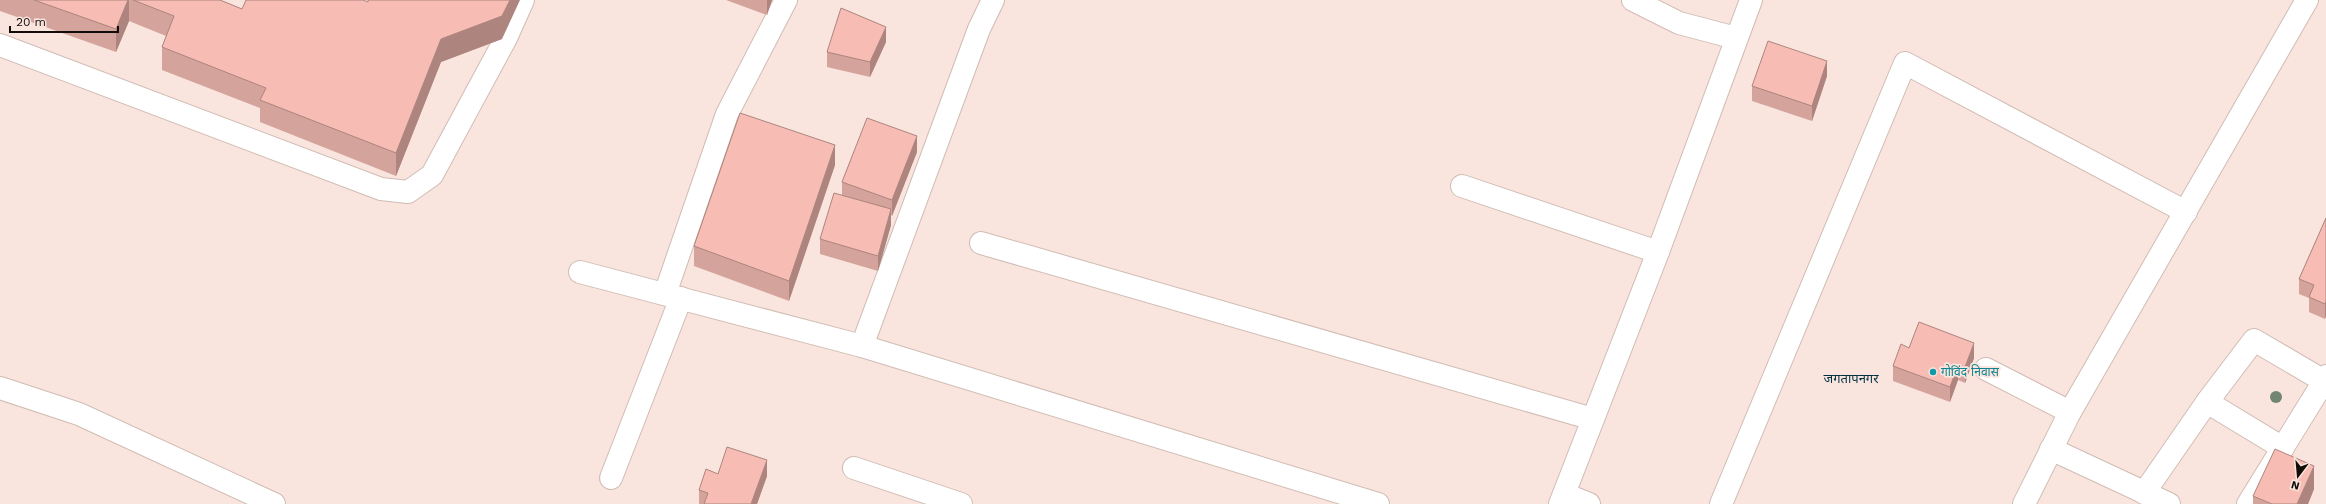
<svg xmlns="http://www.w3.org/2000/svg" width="2326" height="504" font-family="'Work Sans','Noto Sans Devanagari',sans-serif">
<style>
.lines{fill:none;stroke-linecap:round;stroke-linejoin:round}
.lane-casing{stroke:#d0bcb4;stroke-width:24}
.street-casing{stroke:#d0bcb4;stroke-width:24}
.lane{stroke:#fff;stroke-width:22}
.street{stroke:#fff;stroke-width:22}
.tree{fill:#728573}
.wall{fill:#d4a39b}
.shaded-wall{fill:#ad847e}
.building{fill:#f7bdb4;stroke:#ad847e}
.culture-dot{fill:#0f9aa8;stroke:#f9e5dd;stroke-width:1.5}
.labels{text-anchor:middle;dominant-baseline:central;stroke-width:3.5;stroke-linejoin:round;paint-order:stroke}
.culture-label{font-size:12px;fill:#0d838f;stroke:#f9e5dd;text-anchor:start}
.neighbourhood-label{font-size:13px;fill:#002f43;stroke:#f9e5dd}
</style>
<rect width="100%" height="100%" fill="#f9e5dd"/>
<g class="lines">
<!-- lane casing -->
<g class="lane-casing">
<path id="lane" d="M 0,45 L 381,189 L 408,192 L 432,175 L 506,38 L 523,0"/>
</g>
<!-- street casing -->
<g class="street-casing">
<g id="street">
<path d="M 1633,0 L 1679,23 L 1736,38"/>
<path d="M 1462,186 L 1658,252"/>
<path d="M 981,243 L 1593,419"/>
<path d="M 580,272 L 862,346 L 1378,504"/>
<path d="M 665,294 L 727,114 L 786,0"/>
<path d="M 862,346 L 979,29 L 993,0"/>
<path d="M 1986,369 L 2070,412"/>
<path d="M 0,388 L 79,414 L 274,504"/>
<path d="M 2207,402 L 2283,448"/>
<path d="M 2051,449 L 2169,504"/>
<path d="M 854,468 L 961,504"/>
<path d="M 611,478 L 681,298"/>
<path d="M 2144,493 L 2207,402 L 2254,340 L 2324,381 L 2326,376"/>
<path d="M 1564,494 L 1589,504"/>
<path d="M 1560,504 L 1658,252 L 1751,0"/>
<path d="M 1721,504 L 1905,63 L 2186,212"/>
<path d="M 2024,504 L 2070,412 L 2307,0"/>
<path d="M 2248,504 L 2324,381 L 2326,382"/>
</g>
</g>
<!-- lane -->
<use href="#lane" class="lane"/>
<!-- street -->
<use href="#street" class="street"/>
</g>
<!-- trees -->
<circle class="tree" cx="2276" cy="397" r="6"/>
<!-- wall -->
<g class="wall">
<path d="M 0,0 L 220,0 L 242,9 L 368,2 L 502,39 L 441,62 L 396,176 L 260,122 L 260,108 L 162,70 L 162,47 L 166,36 L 129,21 L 116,52 L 0,11 Z"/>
<path d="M 726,0 L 772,0 L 767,15 Z"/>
<path d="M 886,42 L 870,77 L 827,67 L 827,52 Z"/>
<path d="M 1827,76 L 1812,121 L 1752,101 L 1752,86 Z"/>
<path d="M 917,152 L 892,216 L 891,215 L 891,225 L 878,271 L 820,254 L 820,239 L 842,195 L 842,182 Z"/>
<path d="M 835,165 L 789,301 L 694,266 L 694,246 Z"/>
<path d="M 2326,218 L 2326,316 L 2325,319 L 2309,312 L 2309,298 L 2299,294 L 2299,279 Z"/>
<path d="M 1909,348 L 1974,358 L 1965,383 L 1958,380 L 1950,402 L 1893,381 L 1893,366 Z"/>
<path d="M 718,474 L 767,476 L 757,504 L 699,504 L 699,490 Z"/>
<path d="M 2314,489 L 2308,504 L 2253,504 L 2253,496 Z"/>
</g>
<!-- shaded-wall -->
<g class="shaded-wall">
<path d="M 128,0 L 129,0 L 129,21 L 116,52 L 116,29 Z"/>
<path d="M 510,0 L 520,0 L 502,39 L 441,62 L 396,176 L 396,153 L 441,39 Z"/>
<path d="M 767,0 L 772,0 L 767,15 Z"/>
<path d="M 886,27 L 886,42 L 870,77 L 870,62 Z"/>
<path d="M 1827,61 L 1827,76 L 1812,121 L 1812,106 Z"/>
<path d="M 917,136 L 917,152 L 892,216 L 892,200 Z"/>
<path d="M 835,145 L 835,165 L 789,301 L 789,281 Z"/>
<path d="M 891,209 L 891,225 L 878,271 L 878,256 Z"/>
<path d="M 2326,301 L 2326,316 L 2325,319 L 2325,304 Z"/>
<path d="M 1974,343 L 1974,358 L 1965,383 L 1965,367 Z"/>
<path d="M 1958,365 L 1958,380 L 1950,402 L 1950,387 Z"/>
<path d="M 767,460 L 767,476 L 757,504 L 751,504 Z"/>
<path d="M 2314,466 L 2314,489 L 2308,504 L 2297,504 Z"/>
</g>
<!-- building -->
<g class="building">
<path d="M 34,0 L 128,0 L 116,29 Z"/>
<path d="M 133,0 L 220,0 L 242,9 L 246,0 L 363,0 L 368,2 L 368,0 L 510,0 L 502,16 L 441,39 L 396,153 L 260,100 L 266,88 L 162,47 L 174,16 Z"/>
<path d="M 841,8 L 886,27 L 870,62 L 827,52 Z"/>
<path d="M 1768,41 L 1827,61 L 1812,106 L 1752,86 Z"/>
<path d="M 740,113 L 835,145 L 789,281 L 694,246 Z"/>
<path d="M 867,118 L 917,136 L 892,200 L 842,182 Z"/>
<path d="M 834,193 L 891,209 L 878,256 L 820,239 Z"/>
<path d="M 2326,218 L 2326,301 L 2325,304 L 2309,297 L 2314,285 L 2299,279 Z"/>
<path d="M 1919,322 L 1974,343 L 1965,367 L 1958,365 L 1950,387 L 1893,366 L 1901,344 L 1909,348 Z"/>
<path d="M 727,447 L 767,460 L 751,504 L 704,504 L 708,493 L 699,490 L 706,469 L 718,474 Z"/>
<path d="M 2275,449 L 2314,466 L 2297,504 L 2272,504 L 2253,496 Z"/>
</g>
<!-- markers -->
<circle class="culture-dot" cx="1933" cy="372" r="4"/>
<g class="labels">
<!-- culture labels -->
<g class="culture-label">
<text x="1941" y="372">गोविंद निवास</text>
</g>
<!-- neighbourhood labels -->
<g class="neighbourhood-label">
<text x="1851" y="378">जगतापनगर</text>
</g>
</g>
<!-- north arrow -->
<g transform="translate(2298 476) rotate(196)" stroke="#f9e5dd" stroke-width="3" paint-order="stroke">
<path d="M0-3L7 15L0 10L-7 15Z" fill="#120c09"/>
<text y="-6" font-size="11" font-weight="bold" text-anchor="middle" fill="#120c09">N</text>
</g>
<!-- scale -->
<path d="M10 26v6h108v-6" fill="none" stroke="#120c09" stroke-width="2"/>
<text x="16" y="26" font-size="12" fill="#120c09" stroke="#f9e5dd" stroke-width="3" paint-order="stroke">20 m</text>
</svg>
